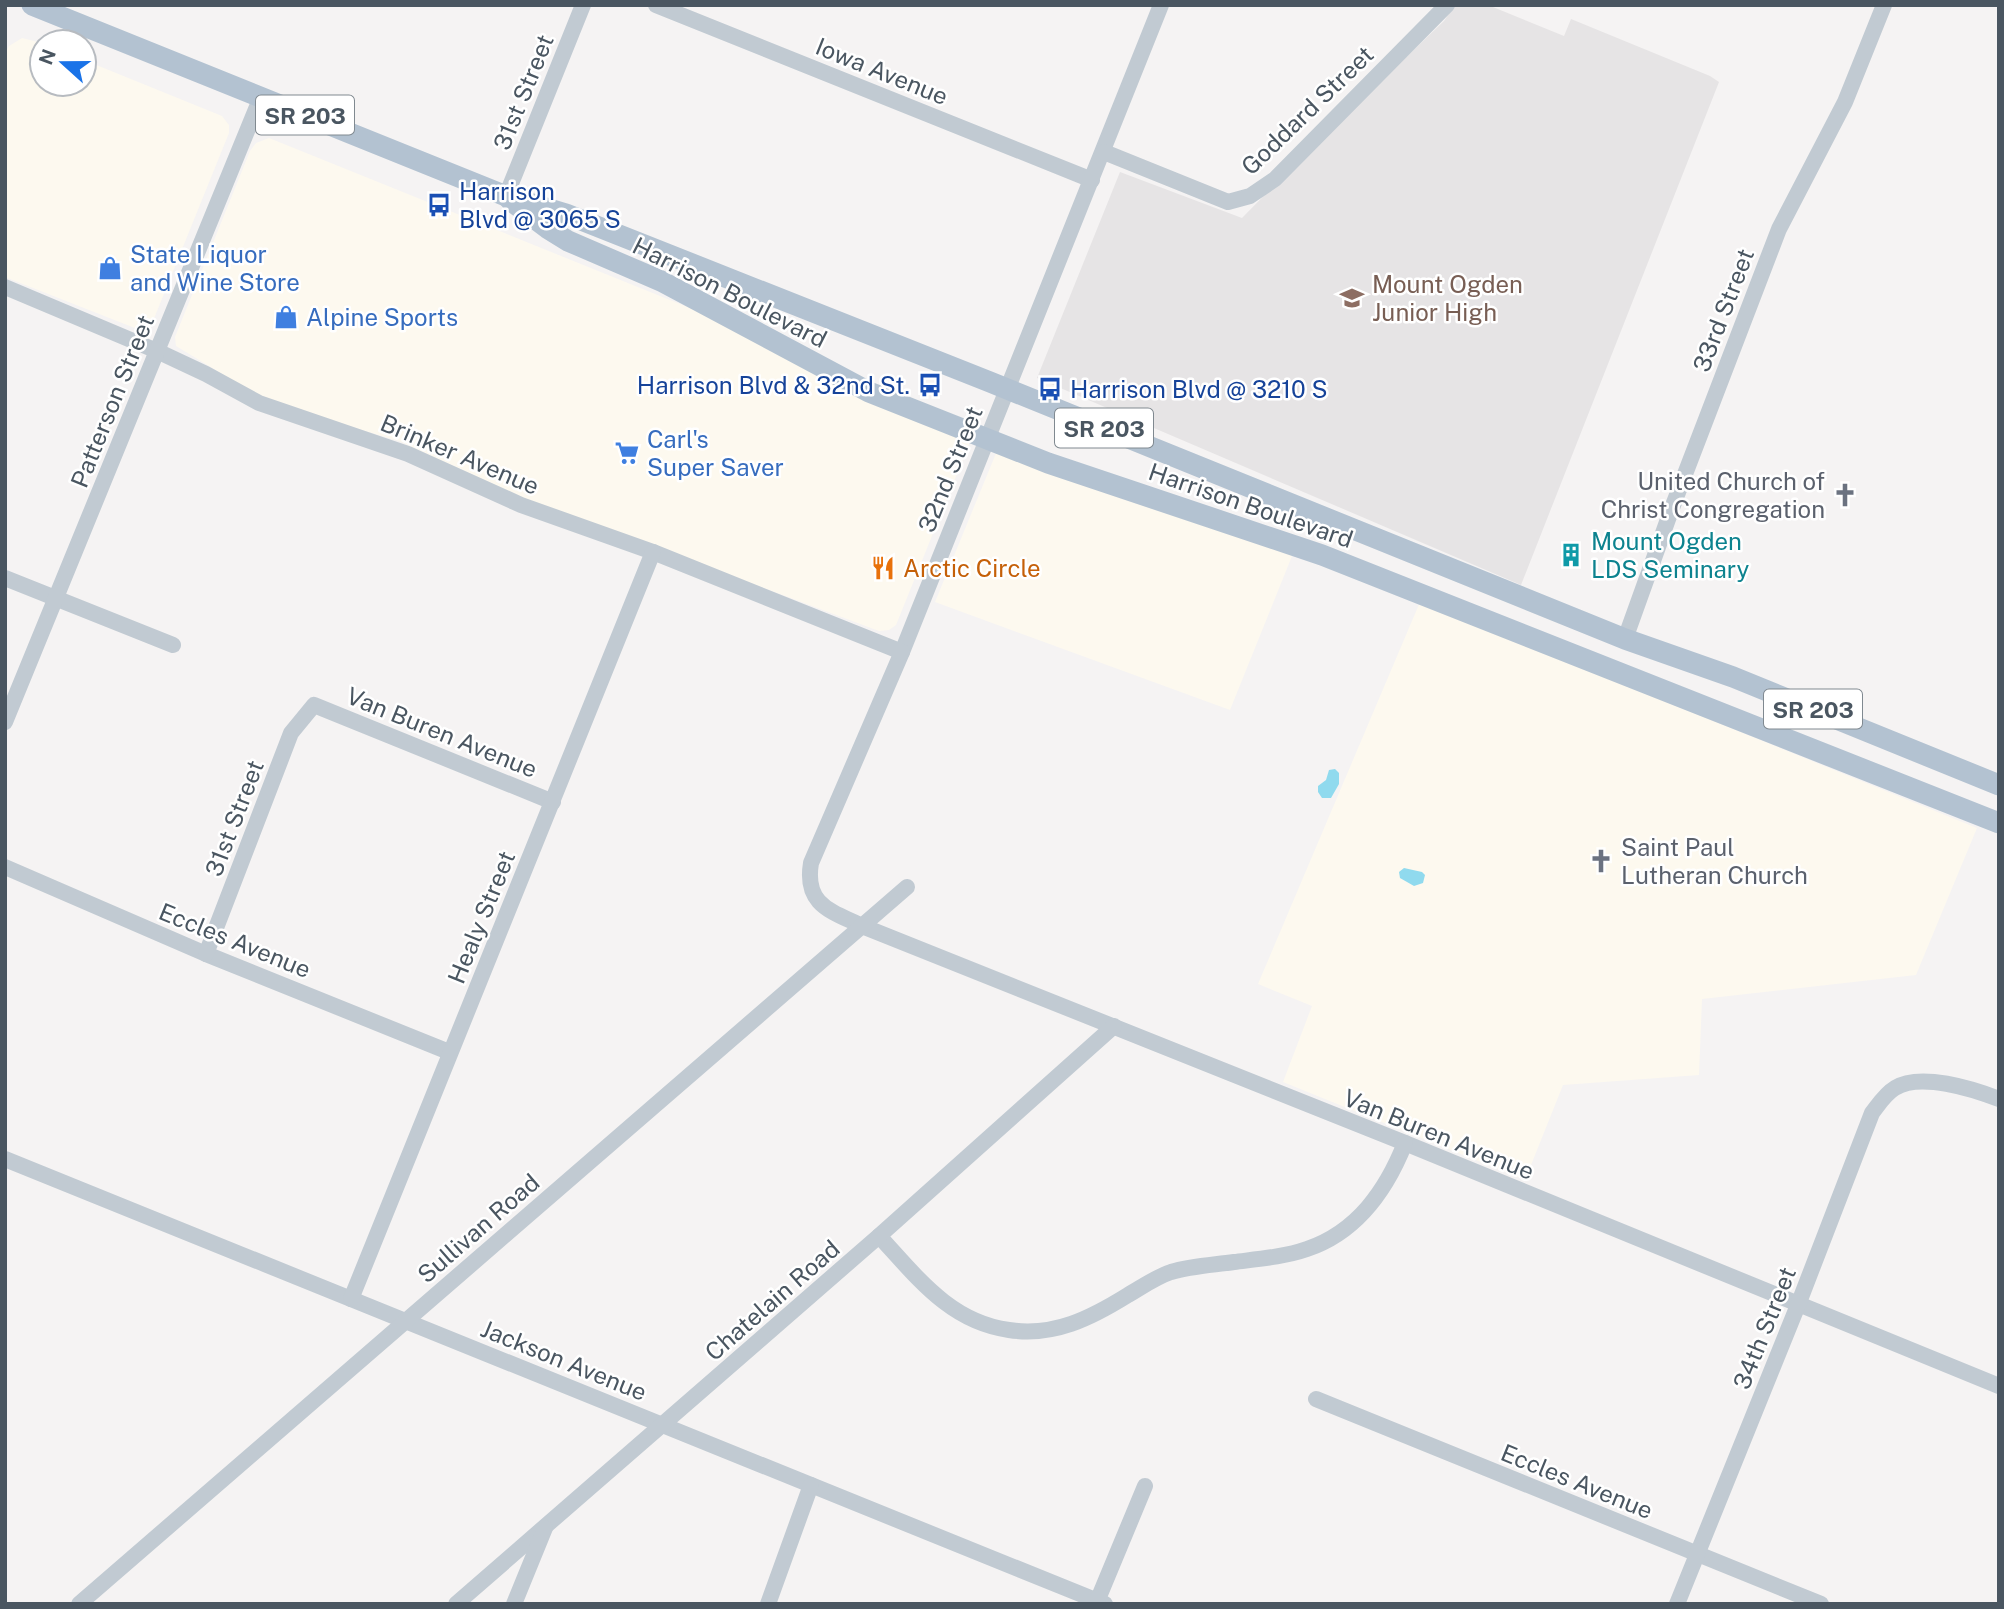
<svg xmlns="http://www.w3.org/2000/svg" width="2004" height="1609" font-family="'Public Sans',sans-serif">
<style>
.commercial{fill:#fdf9ef}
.education{fill:#e6e4e5}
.water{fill:#90daee}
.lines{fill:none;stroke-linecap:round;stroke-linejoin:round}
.minor{stroke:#c1cad2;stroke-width:16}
.major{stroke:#b3c2d1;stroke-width:21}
.labels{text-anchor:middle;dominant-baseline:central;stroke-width:5;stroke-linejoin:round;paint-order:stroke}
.shield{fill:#fff;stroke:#808990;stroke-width:2}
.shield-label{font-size:23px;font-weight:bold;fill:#4a5661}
.street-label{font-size:24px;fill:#4a5661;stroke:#fff}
.transit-label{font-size:24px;fill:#164399;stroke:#fff;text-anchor:start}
.shop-label{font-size:24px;fill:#366cbe;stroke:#fff;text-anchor:start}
.education-label{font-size:24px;fill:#785e54;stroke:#fff;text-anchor:start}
.worship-label{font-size:24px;fill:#5b616d;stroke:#fff;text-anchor:end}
.culture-label{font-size:24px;fill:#0d838f;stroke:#fff;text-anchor:start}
.food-label{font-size:24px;fill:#c56008;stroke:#fff;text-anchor:start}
</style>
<rect width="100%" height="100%" fill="#f5f3f3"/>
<!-- commercial -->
<g class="commercial">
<path d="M 22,38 L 42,43 L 42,84 L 84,84 L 84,60 L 222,116 L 229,125 L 229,133 L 151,326 L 145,332 L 5,277 L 5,53 L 9,46 Z"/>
<path d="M 269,138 L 972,422 L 974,432 L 896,625 L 889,630 L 879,631 L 531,501 L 399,441 L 335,422 L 257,395 L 176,346 L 175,337 L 250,151 L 256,143 Z"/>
<path d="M 1013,438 L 1294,551 L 1230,710 L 935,602 L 999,446 Z"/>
<path d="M 1420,602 L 1977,828 L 1916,975 L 1702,999 L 1699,1075 L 1563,1085 L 1525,1180 L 1283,1082 L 1312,1006 L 1258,984 Z"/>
</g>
<!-- education -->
<path class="education" d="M 1455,5 L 1488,5 L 1564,36 L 1571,19 L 1710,76 L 1719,82 L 1521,585 L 1037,378 L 1120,172 L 1242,218 L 1311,148 L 1444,21 Z"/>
<!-- water -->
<g class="water">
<path d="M 1335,769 L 1339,773 L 1339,784 L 1331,798 L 1322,798 L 1318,792 L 1318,786 L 1326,780 L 1329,770 Z"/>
<path d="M 1404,868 L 1422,872 L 1425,875 L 1423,883 L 1414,886 L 1400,878 L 1399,872 Z"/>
</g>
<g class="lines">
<!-- minor -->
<g class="minor">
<path d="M 656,5 L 1092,180"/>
<path d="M 1161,5 L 902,652 L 811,863 C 804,905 831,911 862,926 L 1405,1143 L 1999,1386"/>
<path d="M 1104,152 L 1228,202 L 1250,196 L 1275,179 L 1447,5"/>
<path d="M 506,196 L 583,5"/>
<path d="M 5,287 L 157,351 L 206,374 L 259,403 L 408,454 L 521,505 L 653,552 L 902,652"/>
<path d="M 5,578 L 173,645"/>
<path d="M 1625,639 L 1672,508 L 1779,229 L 1845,102 L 1884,5"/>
<path d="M 5,722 L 261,97"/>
<path d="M 5,867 L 206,954 L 449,1052"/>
<path d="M 206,954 L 291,733 L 314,705 L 553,802"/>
<path d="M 5,1159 L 1105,1604"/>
<path d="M 879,1236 C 917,1277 950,1322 1009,1330 C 1054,1337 1091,1318 1128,1295 C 1142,1287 1156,1277 1171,1272 C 1191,1266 1213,1265 1234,1262 C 1258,1259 1284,1257 1307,1249 C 1357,1232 1386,1191 1405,1143"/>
<path d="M 351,1299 L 653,552"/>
<path d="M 1316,1399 L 1821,1604"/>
<path d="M 79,1604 L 907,887"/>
<path d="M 456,1604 L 879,1236 L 1114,1026"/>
<path d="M 514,1604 L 545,1528"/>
<path d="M 768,1604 L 811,1485"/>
<path d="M 1096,1604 L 1145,1486"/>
<path d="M 1677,1604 L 1798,1305 L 1872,1113 C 1879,1104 1885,1094 1895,1088 C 1920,1072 1973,1089 1999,1099"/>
</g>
<!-- major -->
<g class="major">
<path d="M 32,5 L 506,196 L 566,214 L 990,382 L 1625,639 L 1733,677 L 1999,785"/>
<path d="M 510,200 L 547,228 L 568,241 L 661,281 L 869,392 L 1048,463 L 1322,555 L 1999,823"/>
</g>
</g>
<!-- icons -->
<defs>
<g id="bus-bare" transform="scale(1.89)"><path d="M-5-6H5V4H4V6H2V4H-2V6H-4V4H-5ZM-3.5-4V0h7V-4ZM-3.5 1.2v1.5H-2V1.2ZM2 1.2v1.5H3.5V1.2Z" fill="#1a4fb4" stroke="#fff" stroke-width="2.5" paint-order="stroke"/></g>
<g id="shop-bare" transform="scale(1.89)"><path d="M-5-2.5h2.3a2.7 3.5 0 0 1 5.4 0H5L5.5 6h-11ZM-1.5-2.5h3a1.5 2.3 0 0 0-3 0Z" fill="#3f7fe0" stroke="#fff" stroke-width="2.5" paint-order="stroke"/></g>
<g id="school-bare" transform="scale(1.89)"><path d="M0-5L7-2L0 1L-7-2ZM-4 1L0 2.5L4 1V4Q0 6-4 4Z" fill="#8d6e63" stroke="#fff" stroke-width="2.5" paint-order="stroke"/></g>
<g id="supermarket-bare" transform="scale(1.89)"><path d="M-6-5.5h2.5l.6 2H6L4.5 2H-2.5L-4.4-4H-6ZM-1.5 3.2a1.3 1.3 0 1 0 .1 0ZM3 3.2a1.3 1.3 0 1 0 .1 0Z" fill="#3f7fe0" stroke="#fff" stroke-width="2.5" paint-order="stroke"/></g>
<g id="church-bare" transform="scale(1.89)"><path d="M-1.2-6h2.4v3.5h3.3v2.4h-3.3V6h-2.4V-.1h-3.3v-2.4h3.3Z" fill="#6b7280" stroke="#fff" stroke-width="2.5" paint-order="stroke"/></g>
<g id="building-bare" transform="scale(1.89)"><path d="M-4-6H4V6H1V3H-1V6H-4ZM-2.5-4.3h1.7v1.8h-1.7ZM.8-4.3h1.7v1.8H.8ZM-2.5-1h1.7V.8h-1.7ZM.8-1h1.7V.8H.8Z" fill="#0f9aa8" stroke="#fff" stroke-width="2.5" paint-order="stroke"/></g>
<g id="restaurant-bare" transform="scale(1.89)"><path d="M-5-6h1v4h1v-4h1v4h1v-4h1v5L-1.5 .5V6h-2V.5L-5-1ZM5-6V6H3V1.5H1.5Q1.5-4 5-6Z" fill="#e8710a" stroke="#fff" stroke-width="2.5" paint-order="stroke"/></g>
</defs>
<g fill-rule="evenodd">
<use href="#bus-bare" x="439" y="205"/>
<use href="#shop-bare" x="110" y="268"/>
<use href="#school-bare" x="1352" y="298"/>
<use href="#shop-bare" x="286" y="317"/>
<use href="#bus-bare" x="930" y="385"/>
<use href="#bus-bare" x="1050" y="389"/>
<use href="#supermarket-bare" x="627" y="453"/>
<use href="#church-bare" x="1845" y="495"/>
<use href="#building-bare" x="1571" y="555"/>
<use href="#restaurant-bare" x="883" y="568"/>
<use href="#church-bare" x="1601" y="861"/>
</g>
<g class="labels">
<!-- shield labels -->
<g class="shield">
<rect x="256" y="95.5" width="98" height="39" rx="5"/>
<rect x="1055" y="408.5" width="98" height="39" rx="5"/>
<rect x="1764" y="689.5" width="98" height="39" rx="5"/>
</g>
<g class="shield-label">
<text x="305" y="115">SR 203</text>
<text x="1104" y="428">SR 203</text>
<text x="1813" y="709">SR 203</text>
</g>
<!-- street labels -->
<g class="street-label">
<text transform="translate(882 71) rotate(22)">Iowa Avenue</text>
<text transform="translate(523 92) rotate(-68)">31st Street</text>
<text transform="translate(1307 110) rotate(-44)">Goddard Street</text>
<text transform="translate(730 292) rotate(27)">Harrison Boulevard</text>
<text transform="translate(1723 310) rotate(-69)">33rd Street</text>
<text transform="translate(112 401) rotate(-68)">Patterson Street</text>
<text transform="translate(460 454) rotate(23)">Brinker Avenue</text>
<text transform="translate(950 469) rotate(-68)">32nd Street</text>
<text transform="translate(1251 505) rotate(19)">Harrison Boulevard</text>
<text transform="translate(442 732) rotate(22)">Van Buren Avenue</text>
<text transform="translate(234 818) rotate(-69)">31st Street</text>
<text transform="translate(481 917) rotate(-68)">Healy Street</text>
<text transform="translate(235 940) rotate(22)">Eccles Avenue</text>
<text transform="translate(1439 1134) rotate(22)">Van Buren Avenue</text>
<text transform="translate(478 1228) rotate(-41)">Sullivan Road</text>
<text transform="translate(772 1300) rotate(-41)">Chatelain Road</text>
<text transform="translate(1764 1328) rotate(-68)">34th Street</text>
<text transform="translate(564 1360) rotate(22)">Jackson Avenue</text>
<text transform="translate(1577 1481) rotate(22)">Eccles Avenue</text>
</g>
<!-- transit labels -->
<g class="transit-label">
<text x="459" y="191">Harrison<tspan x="459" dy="28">Blvd @ 3065 S</tspan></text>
<text x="910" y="385" text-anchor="end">Harrison Blvd &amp; 32nd St.</text>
<text x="1070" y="389">Harrison Blvd @ 3210 S</text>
</g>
<!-- shop labels -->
<g class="shop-label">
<text x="130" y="254">State Liquor<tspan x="130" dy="28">and Wine Store</tspan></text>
<text x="306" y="317">Alpine Sports</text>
<text x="647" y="439">Carl's<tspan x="647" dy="28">Super Saver</tspan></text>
</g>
<!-- education labels -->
<g class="education-label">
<text x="1372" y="284">Mount Ogden<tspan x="1372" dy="28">Junior High</tspan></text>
</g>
<!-- worship labels -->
<g class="worship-label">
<text x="1825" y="481">United Church of<tspan x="1825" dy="28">Christ Congregation</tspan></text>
<text x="1621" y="847" text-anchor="start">Saint Paul<tspan x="1621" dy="28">Lutheran Church</tspan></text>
</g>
<!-- culture labels -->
<g class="culture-label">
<text x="1591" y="541">Mount Ogden<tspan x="1591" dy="28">LDS Seminary</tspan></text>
</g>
<!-- food labels -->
<g class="food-label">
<text x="903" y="568">Arctic Circle</text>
</g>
</g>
<!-- border -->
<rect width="2004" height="1609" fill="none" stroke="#4a5661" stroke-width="14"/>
<!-- north arrow -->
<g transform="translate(63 63) rotate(291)"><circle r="33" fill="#ffffff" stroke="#b7bbc0" stroke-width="2"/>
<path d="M0-5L12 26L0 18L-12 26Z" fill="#1a73e8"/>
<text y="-10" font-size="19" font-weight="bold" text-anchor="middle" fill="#4a5661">N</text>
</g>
</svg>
